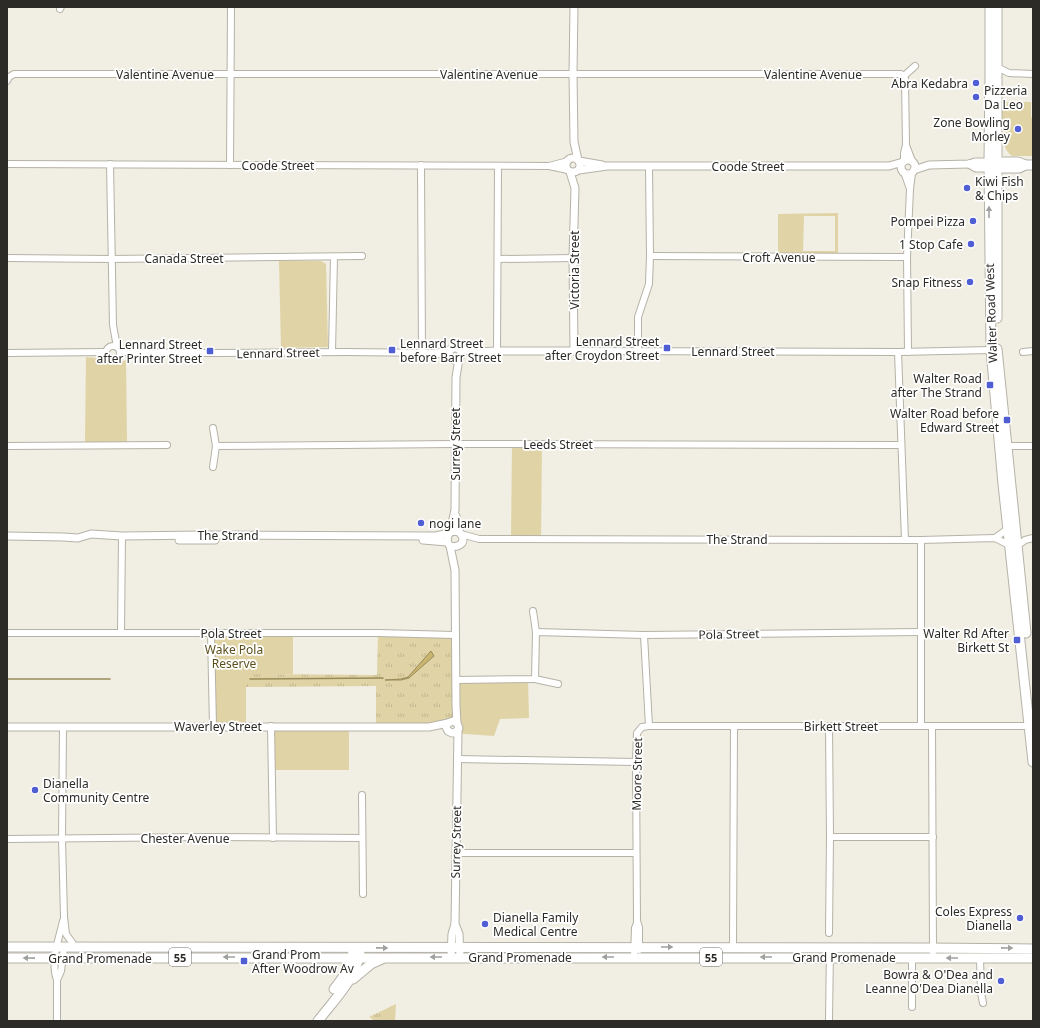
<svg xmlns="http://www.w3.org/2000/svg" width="1040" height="1028" font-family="'Noto Sans',sans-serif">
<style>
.grass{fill:url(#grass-tufts);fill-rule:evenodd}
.park{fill:#e0d3a5;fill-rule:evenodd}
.water{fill:#c8b46f;stroke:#998b59}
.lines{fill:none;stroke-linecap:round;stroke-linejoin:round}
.stream{stroke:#998b59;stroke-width:1.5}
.minor-casing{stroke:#b5b2a7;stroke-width:8}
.tertiary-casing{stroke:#b5b2a7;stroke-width:9}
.primary-casing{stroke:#b5b2a7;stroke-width:11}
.minor{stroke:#fff;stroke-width:6}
.tertiary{stroke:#fff;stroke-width:7}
.primary{stroke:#fff;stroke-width:9}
.oneway{fill:#a0a09e}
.poi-dot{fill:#505ed4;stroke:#fff;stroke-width:1.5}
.labels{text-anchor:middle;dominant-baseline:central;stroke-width:3.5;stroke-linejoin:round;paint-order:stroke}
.shield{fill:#fff;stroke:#6b6b68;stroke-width:1}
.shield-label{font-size:11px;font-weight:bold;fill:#2c2b27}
.street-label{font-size:12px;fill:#2c2b27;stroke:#fff}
.poi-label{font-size:12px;fill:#2c2b27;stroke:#fff;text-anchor:end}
.park-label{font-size:12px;fill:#5d4f1b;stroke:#fff}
</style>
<defs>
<pattern id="grass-tufts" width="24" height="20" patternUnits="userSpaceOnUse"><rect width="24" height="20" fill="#e0d3a5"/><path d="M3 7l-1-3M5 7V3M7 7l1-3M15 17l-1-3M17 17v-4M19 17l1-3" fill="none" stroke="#c0b58e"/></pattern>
</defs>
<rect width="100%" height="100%" fill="#f1eee3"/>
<!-- grass -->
<g class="grass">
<path d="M 378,633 L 455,635 L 456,680 L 453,721 L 446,727 L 376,726 L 376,686 L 246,687 L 246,674 L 377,675 ZM 431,652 L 434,656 L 409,678 L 401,680 L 385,680 L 401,679 L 408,677 Z"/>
<path d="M 396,1004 L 395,1021 L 375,1021 L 369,1017 Z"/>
</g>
<!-- park -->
<g class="park">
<path d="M 1002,102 L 1031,102 L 1031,117 L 1033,118 L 1033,156 L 1012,156 C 998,146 1003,117 1002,102 Z"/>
<path d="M 838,213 L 838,255 L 778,255 L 778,214 ZM 804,216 L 835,216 L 835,251 L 803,251 Z"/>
<path d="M 279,261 L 321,261 L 326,264 L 328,347 L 281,348 Z"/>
<path d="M 86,357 L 97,358 L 112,365 L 126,360 L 127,442 L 85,442 Z"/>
<path d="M 512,444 L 542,444 L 541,539 L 511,539 Z"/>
<path d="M 293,633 L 293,674 L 246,674 L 246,726 L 213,726 L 211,634 Z"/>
<path d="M 528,679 L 529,718 L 500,719 L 494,736 L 452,733 L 457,732 L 453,721 L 456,680 Z"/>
<path d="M 271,726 L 349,726 L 349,770 L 272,770 Z"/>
</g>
<!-- water -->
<path class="water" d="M 431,651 L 434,656 L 409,678 L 401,680 L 385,680 L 401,679 L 408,677 Z"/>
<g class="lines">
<!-- stream -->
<g class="stream">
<path d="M 7,679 L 110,679"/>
<path d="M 250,679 L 383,678"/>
</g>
<!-- minor casing -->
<g class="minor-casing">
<g id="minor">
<path d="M 60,9 L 61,7"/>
<path d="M 997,67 L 1009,73 L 1033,74"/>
<path d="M 904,76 L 915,66"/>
<path d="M 7,81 L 9,77 L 14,74 L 901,74 L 904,76 L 905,79 L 906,145 L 904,153 L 904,161"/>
<path d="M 906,145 L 912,161"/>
<path d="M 7,164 L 549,166 L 568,161"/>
<path d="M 110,164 L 113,325 L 117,347"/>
<path d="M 230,165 L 231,7"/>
<path d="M 421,165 L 422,352"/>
<path d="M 549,166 L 568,170"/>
<path d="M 904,172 L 910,189"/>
<path d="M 650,256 L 907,257"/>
<path d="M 7,258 L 111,259 L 362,256"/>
<path d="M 499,259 L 573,258"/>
<circle cx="113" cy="353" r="7"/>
<path d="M 497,351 L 498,166"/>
<path d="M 574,351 L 898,352 L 991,350"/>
<path d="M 638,351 L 638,317 L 649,284 L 650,256 L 649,166"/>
<path d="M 120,352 L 213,353 L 347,352 L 436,353 L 451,349"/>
<path d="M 332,352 L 334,257"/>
<path d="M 898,352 L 905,540"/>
<path d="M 908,352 L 907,257 L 910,189 L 912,173"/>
<path d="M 1023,352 L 1033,351"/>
<path d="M 7,353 L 106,352"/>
<path d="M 436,353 L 450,357"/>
<path d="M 7,446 L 167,445"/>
<path d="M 216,446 L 455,444 L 900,445"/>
<path d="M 1005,446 L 1033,446"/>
<path d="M 213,467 L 216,446 L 213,428"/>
<path d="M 461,534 L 479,539 L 921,540 L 995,538 L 1011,546"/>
<path d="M 995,538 L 1009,528"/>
<path d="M 1017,546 L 1025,540 L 1033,538"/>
<path d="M 533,611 L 536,632"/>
<path d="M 121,632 L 122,536"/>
<path d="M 7,633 L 378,633 L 455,635"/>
<path d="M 211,634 L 213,726"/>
<path d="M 644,635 L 649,726"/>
<path d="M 535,679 L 558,684"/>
<path d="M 456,680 L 535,679 L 536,632 L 644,635 L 921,632"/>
<path d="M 271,726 L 273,838"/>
<path d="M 829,726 L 830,837 L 829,933"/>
<path d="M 921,726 L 921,540"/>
<path d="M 932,726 L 933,952"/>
<path d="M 63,727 L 62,839 L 64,917 L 66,934 L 76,948"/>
<path d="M 457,759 L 636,762"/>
<path d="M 362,795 L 363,894"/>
<path d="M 830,837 L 933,837"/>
<path d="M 7,839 L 203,837 L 362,838"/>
<path d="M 456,853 L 636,853"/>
<path d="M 733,947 L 734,726"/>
<path d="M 639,950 L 639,927 L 637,921 L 636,762 L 637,733 L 642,727 L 649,726 L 1031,726"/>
<path d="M 634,957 L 635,928 L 637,923"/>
<path d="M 912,957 L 912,1007"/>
<path d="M 980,958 L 981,993 L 983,1003"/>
<path d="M 57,980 C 50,961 59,939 63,921"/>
<path d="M 57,1021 L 57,980 L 61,971 L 64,947"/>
<path d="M 829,1021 L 830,948"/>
</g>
</g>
<!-- tertiary casing -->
<g class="tertiary-casing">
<g id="tertiary">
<path d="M 574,7 L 573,74 L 574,142 L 578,160"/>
<circle cx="573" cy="165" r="7"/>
<circle cx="908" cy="167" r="7"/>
<path d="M 579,161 L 602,165"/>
<path d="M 969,164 L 976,168 L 989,168"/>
<path d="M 579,170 L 607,166 L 889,166 L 903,162"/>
<path d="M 914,170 L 929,165 L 969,164 L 975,162 L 989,162"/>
<circle cx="455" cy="354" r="6"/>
<path d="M 460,349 L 475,352 L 497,351 L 574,351 L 573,258 L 575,188 L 570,172"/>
<path d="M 456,516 C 457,521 457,526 459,530 C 459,532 461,534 462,536 C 466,544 457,548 450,546 L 447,542 L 448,535 L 452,531 L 459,532"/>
<path d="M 450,532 L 455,510 L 456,377 L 459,359"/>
<path d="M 7,536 L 63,537 L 78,538 L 91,534 L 122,536 L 204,535 L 436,536 L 449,533"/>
<path d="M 179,540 L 215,540"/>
<path d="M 423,540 L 447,542"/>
<path d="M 450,546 L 455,570 L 456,706 L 457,723 L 459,728 L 455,733 L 452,733 L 448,731 L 446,727 L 448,723 L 453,721 L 457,723"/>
<path d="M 7,727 L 429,727 L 448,723"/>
<path d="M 455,924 L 459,934 L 460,957"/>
<path d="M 451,957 L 452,934 L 455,924 L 458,730"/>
</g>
</g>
<!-- primary casing -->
<g class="primary-casing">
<g id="primary">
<path d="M 990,7 L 990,75 L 989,162 L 991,350 L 1003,484 L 1033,762"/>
<path d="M 990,162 L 1018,162 L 1025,165 L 1033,165"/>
<path d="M 992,168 L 1019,168 L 1025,165"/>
<path d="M 997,318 L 997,7"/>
<path d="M 997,349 L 1026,633"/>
<path d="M 7,947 L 923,948 L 1033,949"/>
<path d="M 7,958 L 1033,958"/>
<path d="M 353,979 L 371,964 L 382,959"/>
<path d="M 334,989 C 343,978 352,966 353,951"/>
<path d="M 318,1021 C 334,1000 357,978 360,951"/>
</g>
</g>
<!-- minor -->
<use href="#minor" class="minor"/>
<!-- tertiary -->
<use href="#tertiary" class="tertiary"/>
<!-- primary -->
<use href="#primary" class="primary"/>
</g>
<!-- one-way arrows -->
<defs><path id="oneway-solid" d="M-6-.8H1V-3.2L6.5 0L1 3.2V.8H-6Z"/></defs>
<g class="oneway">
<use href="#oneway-solid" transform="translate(989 212) rotate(-90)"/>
<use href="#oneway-solid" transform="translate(667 947)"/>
<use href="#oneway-solid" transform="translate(382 948) rotate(1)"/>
<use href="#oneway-solid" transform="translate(1007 948) rotate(1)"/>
<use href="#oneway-solid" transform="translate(229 957) rotate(180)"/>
<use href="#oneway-solid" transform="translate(436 957) rotate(180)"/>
<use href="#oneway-solid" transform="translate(608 957) rotate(180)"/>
<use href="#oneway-solid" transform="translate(766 957) rotate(-180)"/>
<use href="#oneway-solid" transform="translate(29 958) rotate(-179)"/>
<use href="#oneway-solid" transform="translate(952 958) rotate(-180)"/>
</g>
<!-- markers -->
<g class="poi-dot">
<circle cx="976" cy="83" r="4"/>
<circle cx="976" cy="97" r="4"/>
<circle cx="1018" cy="129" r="4"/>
<circle cx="967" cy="188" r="4"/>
<circle cx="973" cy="221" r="4"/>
<circle cx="971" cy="244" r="4"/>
<circle cx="970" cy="282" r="4"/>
<rect x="663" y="344" width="8" height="8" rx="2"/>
<rect x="388" y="346" width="8" height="8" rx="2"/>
<rect x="206" y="347" width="8" height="8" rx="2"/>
<rect x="986" y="381" width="8" height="8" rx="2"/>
<rect x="1003" y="416" width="8" height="8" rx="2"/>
<circle cx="421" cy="523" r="4"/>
<rect x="1013" y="636" width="8" height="8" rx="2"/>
<circle cx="35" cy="790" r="4"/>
<circle cx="1020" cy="918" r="4"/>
<circle cx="485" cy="924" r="4"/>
<rect x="240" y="957" width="8" height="8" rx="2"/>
<circle cx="1001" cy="981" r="4"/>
</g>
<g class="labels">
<!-- shield labels -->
<g class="shield">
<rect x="169" y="948" width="22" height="18" rx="3"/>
<rect x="700" y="948" width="22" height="18" rx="3"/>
</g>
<g class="shield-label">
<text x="180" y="957">55</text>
<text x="711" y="957">55</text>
</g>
<!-- street labels -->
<g class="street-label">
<text x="165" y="74">Valentine Avenue</text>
<text x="489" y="74">Valentine Avenue</text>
<text x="813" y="74">Valentine Avenue</text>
<text x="278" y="165">Coode Street</text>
<text x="748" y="166">Coode Street</text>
<text x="779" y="257">Croft Avenue</text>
<text x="184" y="258">Canada Street</text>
<text transform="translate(574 270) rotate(-90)">Victoria Street</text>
<text transform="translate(991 313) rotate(-92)">Walter Road West</text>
<text x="733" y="351">Lennard Street</text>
<text transform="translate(278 353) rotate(-1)">Lennard Street</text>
<text transform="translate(455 444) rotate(-90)">Surrey Street</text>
<text x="558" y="444">Leeds Street</text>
<text x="228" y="535">The Strand</text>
<text x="737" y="539">The Strand</text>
<text x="231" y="633">Pola Street</text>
<text transform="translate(729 634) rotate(-1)">Pola Street</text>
<text x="218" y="726">Waverley Street</text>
<text x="841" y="726">Birkett Street</text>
<text transform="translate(637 774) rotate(-89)">Moore Street</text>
<text x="185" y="838">Chester Avenue</text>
<text transform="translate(456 842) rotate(-89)">Surrey Street</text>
<text x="520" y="957">Grand Promenade</text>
<text x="844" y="957">Grand Promenade</text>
<text x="100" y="958">Grand Promenade</text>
</g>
<!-- poi labels -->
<g class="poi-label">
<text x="968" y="83">Abra Kedabra</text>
<text x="984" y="90" text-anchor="start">Pizzeria<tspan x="984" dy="14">Da Leo</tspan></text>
<text x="1010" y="122">Zone Bowling<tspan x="1010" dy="14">Morley</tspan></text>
<text x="975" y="181" text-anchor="start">Kiwi Fish<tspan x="975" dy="14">&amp; Chips</tspan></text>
<text x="965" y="221">Pompei Pizza</text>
<text x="963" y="244">1 Stop Cafe</text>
<text x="962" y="282">Snap Fitness</text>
<text x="659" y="341">Lennard Street<tspan x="659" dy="14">after Croydon Street</tspan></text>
<text x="400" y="343" text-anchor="start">Lennard Street<tspan x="400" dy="14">before Barr Street</tspan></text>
<text x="202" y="344">Lennard Street<tspan x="202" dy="14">after Printer Street</tspan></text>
<text x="982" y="378">Walter Road<tspan x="982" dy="14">after The Strand</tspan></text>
<text x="999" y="413">Walter Road before<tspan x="999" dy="14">Edward Street</tspan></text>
<text x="429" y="523" text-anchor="start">nogi lane</text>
<text x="1009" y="633">Walter Rd After<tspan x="1009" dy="14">Birkett St</tspan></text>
<text x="43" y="783" text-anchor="start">Dianella<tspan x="43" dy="14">Community Centre</tspan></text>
<text x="1012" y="911">Coles Express<tspan x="1012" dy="14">Dianella</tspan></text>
<text x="493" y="917" text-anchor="start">Dianella Family<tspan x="493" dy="14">Medical Centre</tspan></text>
<text x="252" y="954" text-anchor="start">Grand Prom<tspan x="252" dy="14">After Woodrow Av</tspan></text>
<text x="993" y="974">Bowra &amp; O'Dea and<tspan x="993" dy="14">Leanne O'Dea Dianella</tspan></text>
</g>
<!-- park labels -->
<g class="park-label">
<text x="234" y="649">Wake Pola<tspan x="234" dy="14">Reserve</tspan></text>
</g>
</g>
<!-- border -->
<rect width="1040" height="1028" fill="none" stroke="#2c2b27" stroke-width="16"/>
</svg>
